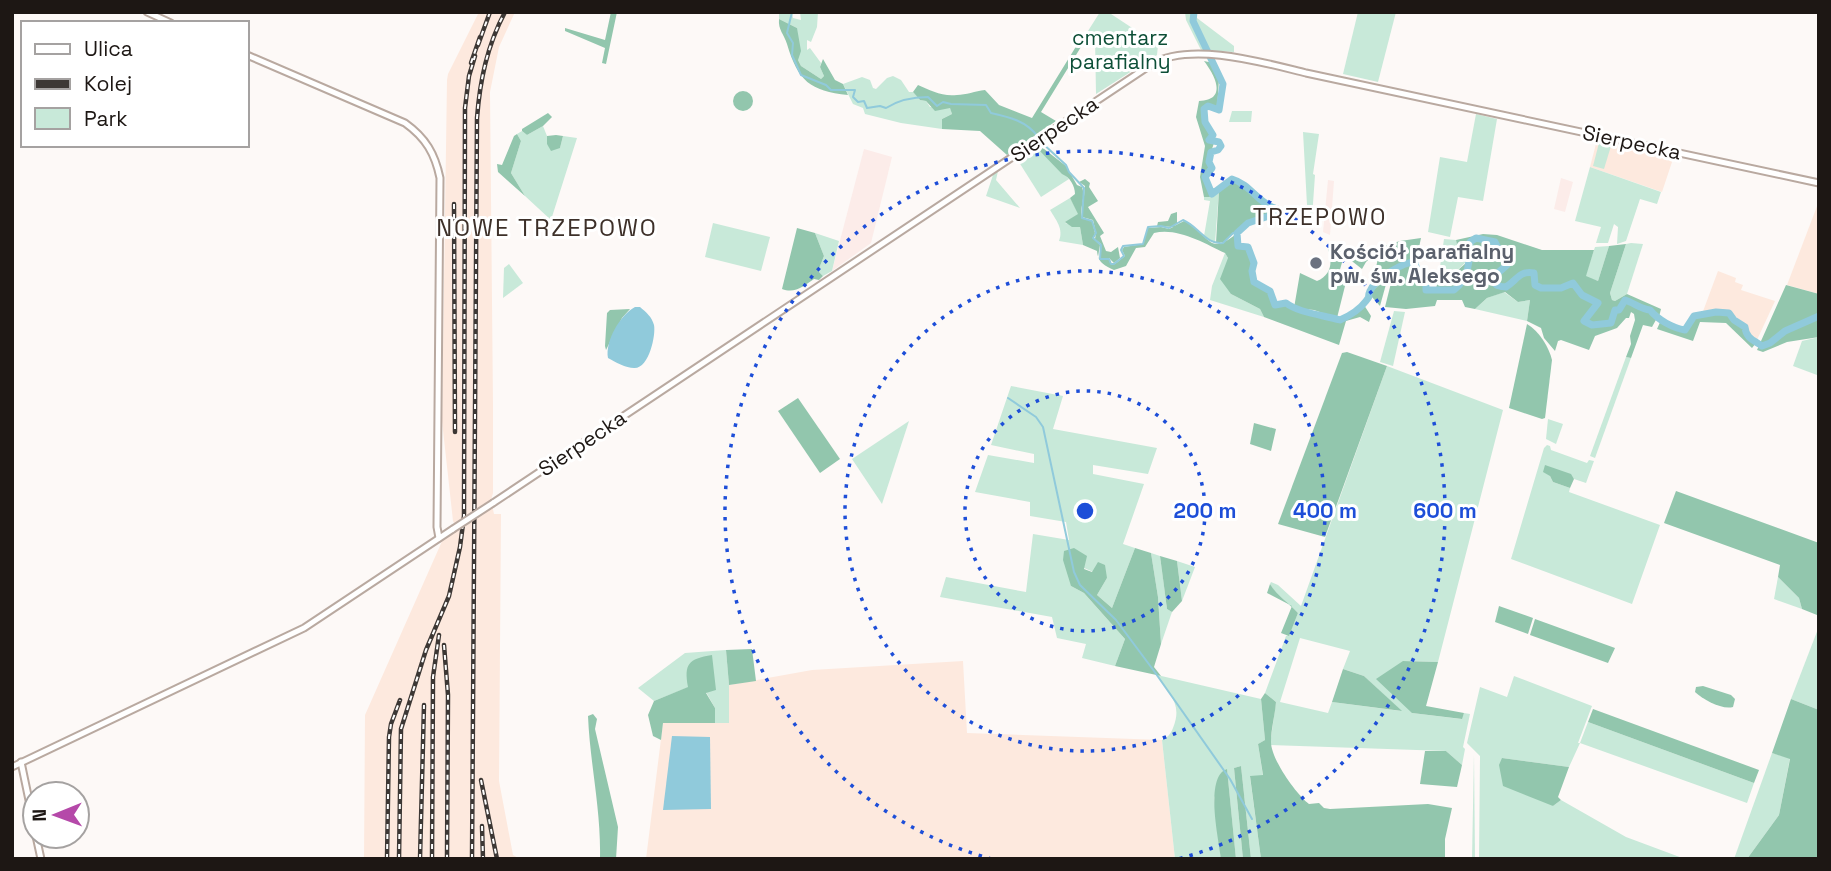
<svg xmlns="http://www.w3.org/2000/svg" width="1831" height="871" font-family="'Space Grotesk',sans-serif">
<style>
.commercial{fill:#fcece9}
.built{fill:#fde9de}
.green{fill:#c8e9d9;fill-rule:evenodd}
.forest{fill:#92c6ad}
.water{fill:#90cadb}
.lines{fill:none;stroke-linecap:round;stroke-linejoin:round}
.stream{stroke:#90cadb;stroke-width:2}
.river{stroke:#90cadb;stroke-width:7}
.secondary-casing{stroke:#b9a9a0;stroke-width:9}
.secondary{stroke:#fff;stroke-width:5}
.rail-casing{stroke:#3d3835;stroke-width:4.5}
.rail{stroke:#fff;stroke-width:2;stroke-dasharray:5;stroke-linecap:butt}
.secondary-bridge-casing{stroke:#b9a9a0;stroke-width:9;stroke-linecap:butt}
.secondary-bridge{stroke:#fff;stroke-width:5}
.ring{fill:none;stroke:#1d4ed8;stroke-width:3.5;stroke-dasharray:3.5 7}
.worship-dot{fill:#6b7280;stroke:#fff;stroke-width:2.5}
.labels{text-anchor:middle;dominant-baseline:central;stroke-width:6;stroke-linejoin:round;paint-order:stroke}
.park-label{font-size:21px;fill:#0d4f37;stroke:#fff}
.street-label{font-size:21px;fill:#1d1714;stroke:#fff}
.worship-label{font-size:21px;font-weight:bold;fill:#5b616d;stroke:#fff;text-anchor:start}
.neighbourhood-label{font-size:23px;letter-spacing:2px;fill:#3d3029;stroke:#fff}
.quarter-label{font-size:24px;letter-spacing:2px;fill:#3d3029;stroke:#fff}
.centre{fill:#1d4ed8;stroke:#fff;stroke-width:3.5}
.ring-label{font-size:21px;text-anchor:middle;font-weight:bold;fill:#1d4ed8;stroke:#fff;stroke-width:6;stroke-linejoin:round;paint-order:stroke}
</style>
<rect width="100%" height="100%" fill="#fdf9f7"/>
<!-- commercial -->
<g class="commercial">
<path d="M 864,149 L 892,157 L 871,243 L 832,271 Z"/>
<path d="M 1561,178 L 1573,182 L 1565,212 L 1554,209 Z"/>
<path d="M 1328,180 L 1334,181 L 1330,235 L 1323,232 Z"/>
</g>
<!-- built -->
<g class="built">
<path d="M 479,12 L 515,12 L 499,47 L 490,92 L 493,406 L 493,493 L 491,500 L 494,514 L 501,514 L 499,781 L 513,855 L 520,859 L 364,859 L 365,715 L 443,539 L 457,529 L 453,521 L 442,421 L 447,80 L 448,74 Z"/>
<path d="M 1597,140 L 1674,156 L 1662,192 L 1590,167 Z"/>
<path d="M 1819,201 L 1819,294 L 1787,285 Z"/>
<path d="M 1718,271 L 1736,278 L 1735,282 L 1743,285 L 1741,290 L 1775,301 L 1757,340 L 1748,334 L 1747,326 L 1730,312 L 1702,314 Z"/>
<path d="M 963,661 L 967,733 L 1162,740 L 1175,859 L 646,859 L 663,723 L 729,723 L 729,685 L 812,670 Z"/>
</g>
<!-- green -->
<g class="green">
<path d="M 779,12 L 792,12 L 793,18 L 801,20 L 800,12 L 818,12 L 817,27 L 811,42 L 807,40 L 807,50 L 810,48 L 821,63 L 820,67 L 824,76 L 821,79 L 801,66 L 798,60 L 797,28 L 779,19 Z"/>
<path d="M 1100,12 L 1108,12 L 1158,45 L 1157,55 L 1096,94 L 1095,38 L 1088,31 Z"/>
<path d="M 1185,12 L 1197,12 L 1197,18 L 1234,46 L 1234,52 L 1201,50 L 1186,20 Z"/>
<path d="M 1358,12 L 1396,12 L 1378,82 L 1343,74 Z"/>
<path d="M 893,76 L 901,80 L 909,92 L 913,92 L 920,100 L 926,101 L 930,107 L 950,107 L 952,114 L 942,119 L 942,129 L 901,123 L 865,114 L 863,108 L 853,104 L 843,84 L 862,77 L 870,80 L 873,88 L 876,89 L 887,78 Z"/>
<path d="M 1232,111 L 1252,111 L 1251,122 L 1229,122 Z"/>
<path d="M 1476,114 L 1497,119 L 1483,201 L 1458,197 L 1450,237 L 1428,232 L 1440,157 L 1467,162 Z"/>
<path d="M 543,126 L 547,136 L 547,144 L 560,148 L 563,136 L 577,138 L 551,220 L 525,196 L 511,173 L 521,141 L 517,134 L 522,131 L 527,135 Z"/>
<path d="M 1303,132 L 1319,134 L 1313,174 L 1315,175 L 1312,218 L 1307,205 Z"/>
<path d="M 1599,143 L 1611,146 L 1604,169 L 1593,166 Z"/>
<path d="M 1036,147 L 1069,179 L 1041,197 L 1017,159 Z"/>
<path d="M 1590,167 L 1661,192 L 1657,204 L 1640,199 L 1626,241 L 1617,244 L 1618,227 L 1614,224 L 1608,243 L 1596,243 L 1601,227 L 1575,221 Z"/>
<path d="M 998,171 L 996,180 L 1020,208 L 986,196 L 993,175 Z"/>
<path d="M 1219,190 L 1215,243 L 1204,236 L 1210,201 L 1204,200 L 1204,197 L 1210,197 L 1211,194 L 1213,195 Z"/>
<path d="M 1070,198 L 1079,214 L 1065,223 L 1080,227 L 1083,245 L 1059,241 C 1064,229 1056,220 1050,210 Z"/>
<path d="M 713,223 L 770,237 L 761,271 L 705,257 Z"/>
<path d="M 815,233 L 839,241 L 832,271 L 823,276 L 818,271 L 824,256 Z"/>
<path d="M 1444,239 L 1456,240 L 1457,245 L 1460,246 L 1461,259 L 1467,261 L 1451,276 L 1439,274 Z"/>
<path d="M 1631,243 L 1643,244 L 1627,294 L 1615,301 L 1612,300 L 1610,293 L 1626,244 Z"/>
<path d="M 1609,246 L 1598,281 L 1585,277 L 1595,247 Z"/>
<path d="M 1225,253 L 1228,258 L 1231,294 L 1260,309 L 1264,317 L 1210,300 L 1212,286 Z"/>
<path d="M 509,264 L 523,283 L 503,298 L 504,268 Z"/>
<path d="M 1504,292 L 1518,302 L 1530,300 L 1527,321 L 1475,309 L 1487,298 Z"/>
<path d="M 1394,311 L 1405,312 L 1393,366 L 1380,362 Z"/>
<path d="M 1819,337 L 1817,375 L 1793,366 L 1802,341 Z"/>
<path d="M 1626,357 L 1631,358 L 1595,458 L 1590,456 Z"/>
<path d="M 1387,366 L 1503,410 L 1438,662 L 1403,661 L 1412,713 L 1461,719 L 1464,713 L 1470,714 L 1463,747 L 1465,749 L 1462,765 L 1446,751 L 1270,745 L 1276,702 L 1265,693 L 1286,636 L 1289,635 L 1298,613 L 1275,592 L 1270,584 L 1271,582 L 1278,585 L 1301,606 ZM 1300,638 L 1350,651 L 1343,669 L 1364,676 L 1401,711 L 1332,702 L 1328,713 L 1280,702 Z"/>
<path d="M 1011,386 L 1063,396 L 1053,429 L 1157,448 L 1148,474 L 1093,465 L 1093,474 L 1144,484 L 1123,544 L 1135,548 L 1112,608 L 1097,595 L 1107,578 L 1084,568 L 1071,586 L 1084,593 L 1125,639 L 1115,666 L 1082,658 L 1086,644 L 1057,638 L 1052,617 L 940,597 L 946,577 L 1026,592 L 1033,534 L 1069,540 L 1066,522 L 1030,516 L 1030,502 L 975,492 L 988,455 L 1034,463 L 1034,454 L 991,445 Z"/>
<path d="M 1548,419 L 1563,424 L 1556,444 L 1546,439 Z"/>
<path d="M 909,421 L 882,504 L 852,459 Z"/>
<path d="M 1547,445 L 1550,446 L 1551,450 L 1587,463 L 1589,460 L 1594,461 L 1586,483 L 1574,479 L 1570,474 L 1550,476 L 1553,482 L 1570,488 L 1569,492 L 1660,525 L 1632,604 L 1511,559 L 1544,448 Z"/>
<path d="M 1151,553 L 1160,556 L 1167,609 L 1172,612 L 1161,644 L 1158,597 Z"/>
<path d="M 1177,561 L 1195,567 L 1182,601 Z"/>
<path d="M 1778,577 L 1799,598 L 1802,609 L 1774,599 Z"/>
<path d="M 1818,629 L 1819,629 L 1819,710 L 1791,699 Z"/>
<path d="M 726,650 L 729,685 L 729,723 L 715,723 L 715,708 L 706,692 L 689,687 L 654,701 L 638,688 L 685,653 Z"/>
<path d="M 1157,675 L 1261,699 L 1265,740 L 1258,744 L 1263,776 L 1250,777 L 1261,859 L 1251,859 L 1241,766 L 1234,768 L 1243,859 L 1236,859 L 1227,770 L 1214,798 L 1221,859 L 1175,859 L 1162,740 C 1168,737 1170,735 1173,728 C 1183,704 1169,694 1157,675 Z"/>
<path d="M 1514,676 L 1592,706 L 1578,743 L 1580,743 L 1588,722 L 1754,783 L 1747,803 L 1580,743 L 1569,767 L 1502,758 L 1553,806 L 1561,800 L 1626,837 L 1685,859 L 1479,859 L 1480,756 L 1467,743 L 1480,687 L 1507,697 Z"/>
<path d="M 1772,753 L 1790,758 L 1779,815 L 1747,859 L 1734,859 Z"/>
<path d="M 1474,754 L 1475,859 L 1472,859 Z"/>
</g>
<!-- forest -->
<g class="forest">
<path d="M 611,12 L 617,12 L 606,64 L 602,63 L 605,48 L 565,31 L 565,28 L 605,40 Z"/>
<path d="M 779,19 L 797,28 L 801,51 L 798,60 L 801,66 L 821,79 L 824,76 L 820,67 L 823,59 L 835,80 L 843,84 L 848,95 C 810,91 798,81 787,44 C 784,34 778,30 779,19 Z"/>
<path d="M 1080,40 L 1084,42 L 1041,112 L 1056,121 L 1007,155 L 980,131 L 942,129 L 942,119 L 952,114 L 950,108 L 935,111 L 926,101 L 920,100 L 913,92 L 918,85 C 930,90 942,97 957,95 C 966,95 975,91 985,90 L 999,105 L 1032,118 Z"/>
<path d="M 1204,61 L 1213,63 L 1219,79 L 1217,110 L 1208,105 L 1204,108 L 1205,122 L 1212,136 L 1208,139 L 1214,143 L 1208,161 L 1211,169 L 1204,176 L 1210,197 L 1204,197 L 1200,177 L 1205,146 L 1196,117 L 1199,101 C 1229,100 1214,74 1204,61 Z"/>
<circle cx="743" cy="101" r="10"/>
<path d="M 548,113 L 552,117 L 543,126 L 527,135 L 522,131 L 522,129 Z"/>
<path d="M 517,134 L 521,141 L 511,173 L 525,196 L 498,172 L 497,164 L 502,165 L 514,136 Z"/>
<path d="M 556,135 L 563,136 L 560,148 L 551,151 L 547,144 L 547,136 Z"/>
<path d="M 1039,145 L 1066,166 L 1077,185 L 1082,187 C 1086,198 1079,208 1082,218 L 1092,221 L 1095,233 L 1093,238 L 1100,245 L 1098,257 L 1101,260 L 1109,260 L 1111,264 L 1115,264 L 1125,256 L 1122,250 L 1124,247 L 1143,244 L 1148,228 L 1161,227 L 1169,229 L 1173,227 L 1157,226 L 1158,222 L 1168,221 L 1171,214 L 1177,212 L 1177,223 L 1174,226 L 1184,221 C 1209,232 1207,258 1236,234 L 1238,239 L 1237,246 L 1241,249 L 1247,248 L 1254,263 L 1250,270 L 1253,282 L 1270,292 L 1275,307 L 1286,304 C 1301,315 1322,313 1339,322 L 1364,305 L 1371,316 L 1369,322 L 1360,317 L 1346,321 L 1339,345 L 1264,317 L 1260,309 L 1231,294 L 1220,279 L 1228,258 L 1225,253 C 1204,243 1177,227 1154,233 L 1145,247 L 1136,248 L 1126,266 L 1114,270 C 1104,265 1098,263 1097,251 L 1083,245 L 1080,227 L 1072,227 L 1065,222 L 1078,214 L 1070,198 L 1075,194 C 1075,186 1070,177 1062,174 L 1036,147 Z"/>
<path d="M 1085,179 L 1090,183 L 1089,187 L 1098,201 L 1088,207 L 1104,233 L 1100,236 L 1106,251 L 1111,252 L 1118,247 L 1120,258 L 1114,263 L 1109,258 L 1101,258 L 1101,244 L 1095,239 L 1096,233 L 1093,220 L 1082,217 L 1085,186 L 1079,182 Z"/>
<path d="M 1232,180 C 1248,186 1258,202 1274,208 L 1275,214 L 1247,222 L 1224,242 L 1216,243 L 1219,190 Z"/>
<path d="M 797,228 L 815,233 L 824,256 L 818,271 L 823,276 L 819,280 L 814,279 C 804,286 795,294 782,289 Z"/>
<path d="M 1483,234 L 1497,235 L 1542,250 L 1594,250 L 1586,276 L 1598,281 L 1609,246 L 1626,244 L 1610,293 L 1612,300 L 1615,301 L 1627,294 L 1661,309 L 1659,317 L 1651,309 C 1641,308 1635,302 1625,300 L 1620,307 L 1614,310 L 1611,323 L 1591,324 L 1585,320 L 1598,302 C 1593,299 1584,297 1581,293 C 1573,285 1575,276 1562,288 L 1541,288 L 1535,285 L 1536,278 L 1534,272 C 1522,270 1515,276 1508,285 L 1498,285 L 1494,283 L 1494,276 L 1508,265 L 1495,241 L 1483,237 L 1469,241 L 1467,261 L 1461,259 L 1460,246 L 1457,245 L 1456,240 Z"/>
<path d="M 1421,238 L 1416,262 L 1404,262 L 1372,286 L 1380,249 L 1366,262 L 1362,269 L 1339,251 L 1381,247 L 1400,241 Z"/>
<path d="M 1476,239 L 1495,243 L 1506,265 L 1495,272 L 1491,277 L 1493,283 L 1498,287 L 1510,286 C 1516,277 1523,272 1534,274 L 1534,286 L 1562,290 L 1573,284 L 1582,296 L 1597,303 L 1586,315 L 1584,322 L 1592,325 L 1612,324 L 1615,312 L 1619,310 L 1625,301 L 1643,310 L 1650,310 L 1657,318 L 1652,327 L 1643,325 L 1631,358 L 1626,357 L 1631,344 L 1630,336 L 1635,320 L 1634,314 L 1631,312 L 1629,318 L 1626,318 L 1617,328 L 1595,336 L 1589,350 L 1561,340 L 1558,341 L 1555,351 L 1544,338 L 1541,328 L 1527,321 L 1530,300 L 1518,302 L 1505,292 L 1487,298 L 1475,309 L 1465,307 L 1462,300 L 1437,300 L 1435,306 L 1406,309 L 1385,307 L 1394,271 L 1405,263 L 1415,263 L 1415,268 L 1425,278 L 1426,290 C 1435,290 1446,293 1455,291 C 1471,286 1471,255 1471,243 Z"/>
<path d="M 1328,249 L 1343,259 L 1337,280 L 1346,282 L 1337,318 L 1314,310 L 1294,308 L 1300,273 L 1317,281 C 1331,275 1333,263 1328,249 Z"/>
<path d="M 1466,263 L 1463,280 L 1456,288 L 1436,289 L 1439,274 L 1451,276 Z"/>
<path d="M 1388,277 L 1380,306 L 1371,296 L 1371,292 Z"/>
<path d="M 1786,285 L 1819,294 L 1819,337 L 1787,342 L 1763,352 L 1757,350 Z"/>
<path d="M 630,309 L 622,318 L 606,350 L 605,346 L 607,313 L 610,310 Z"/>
<path d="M 1716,313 L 1728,314 L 1735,323 L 1744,328 L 1743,332 L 1748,340 L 1756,343 L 1752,348 L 1726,323 L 1700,322 L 1693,341 L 1657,329 L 1661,320 C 1671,323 1674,332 1685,331 L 1694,317 Z"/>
<path d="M 1527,324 C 1539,331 1549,347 1552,360 L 1545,418 L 1542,419 L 1509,408 Z"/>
<path d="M 1347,352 L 1387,366 L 1325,537 L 1278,524 L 1342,353 Z"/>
<path d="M 798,398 L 840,459 L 820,473 L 778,411 Z"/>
<path d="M 1254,423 L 1276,429 L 1271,451 L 1250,444 Z"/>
<path d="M 1545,465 L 1571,474 L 1574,479 L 1570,488 L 1553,482 L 1550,476 L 1543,472 Z"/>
<path d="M 1676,491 L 1819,543 L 1817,615 L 1802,609 L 1799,598 L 1778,577 L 1780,565 L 1664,523 Z"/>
<path d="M 1074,548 L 1087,556 L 1084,569 L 1092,572 L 1098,562 L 1105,565 L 1107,578 L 1097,595 L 1112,608 L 1135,548 L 1151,553 L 1158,597 L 1161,644 L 1154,667 L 1161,676 L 1115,666 L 1125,639 L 1084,593 L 1071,586 L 1063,560 L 1064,551 Z"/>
<path d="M 1160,556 L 1177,561 L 1182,601 L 1172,612 L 1167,609 Z"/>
<path d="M 1270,584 C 1277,596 1289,603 1298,613 L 1289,636 L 1281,633 L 1292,606 L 1267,593 Z"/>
<path d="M 1499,606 L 1533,618 L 1528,634 L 1495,622 Z"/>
<path d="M 1535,619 L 1615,648 L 1608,663 L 1530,635 Z"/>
<path d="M 752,649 L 756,681 L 729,685 L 726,650 Z"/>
<path d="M 712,655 L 716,690 L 706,693 L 715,708 L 715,723 L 663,723 L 661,740 L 653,736 L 648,715 L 654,701 L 688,687 C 684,664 688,659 712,655 Z"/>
<path d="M 1403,661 L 1438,662 L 1426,706 L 1464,713 L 1462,719 L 1412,713 L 1376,679 Z"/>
<path d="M 1343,669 L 1364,676 L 1402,711 L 1332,702 Z"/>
<path d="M 1703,686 L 1731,695 L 1735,699 L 1733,707 C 1722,710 1704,700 1695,692 L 1696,687 Z"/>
<path d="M 1265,693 L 1276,702 C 1275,715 1271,729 1271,742 C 1271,759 1296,794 1309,804 L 1319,803 L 1324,808 L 1330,809 L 1428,804 L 1452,808 L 1445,839 L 1445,859 L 1261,859 L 1250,776 L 1263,775 L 1258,744 L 1265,740 L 1261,699 Z"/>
<path d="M 1791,699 L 1819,710 L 1819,859 L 1747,859 L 1779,815 L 1790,759 L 1772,753 Z"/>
<path d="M 1593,709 L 1759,770 L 1754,783 L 1588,722 Z"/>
<path d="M 593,714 L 597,719 L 595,729 L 618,827 L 616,859 L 600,859 L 600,857 C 601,809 590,764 588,716 Z"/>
<path d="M 1425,751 L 1446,751 L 1462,765 L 1457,787 L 1420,784 Z"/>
<path d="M 1502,758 L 1569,767 L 1558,797 L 1561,800 L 1553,806 L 1503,786 L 1499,765 Z"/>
<path d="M 1241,766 L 1251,859 L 1243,859 L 1234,768 Z"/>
<path d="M 1227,769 L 1236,859 L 1221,859 C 1219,839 1204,777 1227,769 Z"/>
</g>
<!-- water -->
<g class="water">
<path d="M 635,307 L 640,307 C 646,312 652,317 654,325 C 656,335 649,369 634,368 C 626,368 615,362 608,358 C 605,341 620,315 635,307 Z"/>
<path d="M 672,736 L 710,737 L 711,809 L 663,810 Z"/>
</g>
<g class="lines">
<!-- stream -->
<g class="stream">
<path d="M 792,12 L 787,33 L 793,43 L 792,55 L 801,75 L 826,85 L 831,90 L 855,90 L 853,97 L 858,102 L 864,101 L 867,108 L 880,106 L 886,108 C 897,101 913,97 928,97 L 937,106 L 943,102 L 951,104 L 986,105 L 991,113 C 1009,117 1027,121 1038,137"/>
<path d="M 1041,142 L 1066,165 L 1069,172 L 1084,188 L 1082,218 L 1092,221 L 1096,233 L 1093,238 L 1101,245 L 1100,259 L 1109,259 L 1111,264 L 1114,264 L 1124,256 L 1121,250 L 1123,246 L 1143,244 L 1148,227 L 1161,226 L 1169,228 L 1183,220 C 1198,226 1206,245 1223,243 L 1233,233 L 1237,233"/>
<path d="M 1008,398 L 1036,417 L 1043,427 L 1074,572 L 1080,585 L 1116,620 L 1154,671 L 1230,779 L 1252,819"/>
</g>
<!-- river -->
<path class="river" d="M 1194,12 L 1193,21 L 1223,84 L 1219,110 L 1208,106 L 1204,109 L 1205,122 L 1213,135 L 1209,140 L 1219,142 L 1221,146 L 1218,150 L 1211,152 L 1209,162 L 1212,168 L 1205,177 L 1212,194 L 1232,179 C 1250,184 1258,203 1275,208 L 1275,214 L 1272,217 L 1269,216 L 1248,223 L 1237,233 L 1238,246 L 1248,247 L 1254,263 L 1252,271 L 1254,282 L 1270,291 L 1275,305 L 1286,303 C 1299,313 1323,315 1340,320 C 1349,316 1360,309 1366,301 C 1372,293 1366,300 1370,291 C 1375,279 1403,262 1415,262 L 1416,267 L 1426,278 L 1426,290 L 1454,290 C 1469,279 1470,259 1470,242 L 1476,238 L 1495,242 L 1507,265 L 1492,278 C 1494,286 1498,286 1506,287 C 1517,280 1520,270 1534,273 L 1535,285 L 1541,288 L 1561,288 L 1573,283 L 1582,295 L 1598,303 L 1584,321 L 1592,325 L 1611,323 L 1615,310 L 1619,310 L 1625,300 C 1634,303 1641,309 1650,310 C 1658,320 1673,328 1685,330 L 1694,316 L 1716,312 L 1729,313 L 1734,320 L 1745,327 C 1746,338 1753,340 1762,346 L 1770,343 L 1785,331 L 1819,316"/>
<!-- secondary casing -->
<g class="secondary-casing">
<g id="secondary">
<path d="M 147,12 L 171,23"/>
<path d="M 247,55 L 405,123 C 426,138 435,154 440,178 L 437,527 L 439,538"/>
<path d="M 493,503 L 1152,64 C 1191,41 1265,63 1306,73 L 1819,183"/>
<path d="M 21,762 L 35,829"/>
<path d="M 12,767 L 304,628 L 453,529"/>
<path d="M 36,836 L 41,859"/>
</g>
</g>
<!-- secondary -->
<use href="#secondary" class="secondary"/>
<!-- rail casing -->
<g class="rail-casing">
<g id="rail">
<path d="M 478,45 L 490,12"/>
<path d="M 471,63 L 480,37"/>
<path d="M 454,204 L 455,432"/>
<path d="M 444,645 L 448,695 L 447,859"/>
<path d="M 481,780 L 497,859"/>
<path d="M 482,826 L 483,859"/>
<path d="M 387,859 L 389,737 L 391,724 L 400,700"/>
<path d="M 399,859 L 401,729 L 426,650 L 449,596 L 460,547 L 464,516 L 465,108 L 469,76 L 475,56"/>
<path d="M 420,859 L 424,705"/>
<path d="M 432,859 L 433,677 L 439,635"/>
<path d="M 472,859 L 477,118 C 480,80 487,46 505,12"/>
</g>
</g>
<!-- rail -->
<use href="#rail" class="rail"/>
<!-- secondary-bridge casing -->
<g class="secondary-bridge-casing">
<path id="secondary-bridge" d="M 453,529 L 493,503"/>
</g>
<!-- secondary-bridge -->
<use href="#secondary-bridge" class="secondary-bridge"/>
</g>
<!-- distance rings -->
<g class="ring">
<circle cx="1085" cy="511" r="120"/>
<circle cx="1085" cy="511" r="240"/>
<path d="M992 859A360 360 0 1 1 1178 859"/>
</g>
<!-- markers -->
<circle class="worship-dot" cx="1316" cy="263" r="7"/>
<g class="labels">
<!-- park labels -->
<g class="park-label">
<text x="1120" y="37">cmentarz<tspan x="1120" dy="24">parafialny</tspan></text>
</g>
<!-- street labels -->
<g class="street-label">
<text transform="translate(1054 129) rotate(-34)">Sierpecka</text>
<text transform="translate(1632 142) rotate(12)">Sierpecka</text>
<text transform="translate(582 443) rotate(-34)">Sierpecka</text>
</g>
<!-- worship labels -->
<g class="worship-label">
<text x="1330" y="251">Kościół parafialny<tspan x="1330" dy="24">pw. św. Aleksego</tspan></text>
</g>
<!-- neighbourhood labels -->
<g class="neighbourhood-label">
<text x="1320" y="217">TRZEPOWO</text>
</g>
<!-- quarter labels -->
<g class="quarter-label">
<text x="547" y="227">NOWE TRZEPOWO</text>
</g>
</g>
<circle cx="1085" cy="511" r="10" class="centre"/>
<g class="ring-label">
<text x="1205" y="518">200 m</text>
<text x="1325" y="518">400 m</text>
<text x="1445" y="518">600 m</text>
</g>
<!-- border -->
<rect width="1831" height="871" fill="none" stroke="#1d1714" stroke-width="28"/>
<!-- legend -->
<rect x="21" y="21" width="228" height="126" fill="#ffffff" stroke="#a5a2a1" stroke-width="2"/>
<rect x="35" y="44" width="35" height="10" fill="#ffffff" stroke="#a5a2a1" stroke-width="2"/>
<text x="84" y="56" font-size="21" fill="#1d1714">Ulica</text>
<rect x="35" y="79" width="35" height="10" fill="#3d3835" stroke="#a5a2a1" stroke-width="2"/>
<text x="84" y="91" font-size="21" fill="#1d1714">Kolej</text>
<rect x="35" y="108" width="35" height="21" fill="#c8e9d9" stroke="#a5a2a1" stroke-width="2"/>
<text x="84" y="126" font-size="21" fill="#1d1714">Park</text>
<!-- north arrow -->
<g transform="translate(56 815) rotate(269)"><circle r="33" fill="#ffffff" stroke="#a5a2a1" stroke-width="2"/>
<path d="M0-5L12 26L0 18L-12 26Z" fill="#b549a9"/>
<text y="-10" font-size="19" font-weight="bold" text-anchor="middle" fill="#1d1714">N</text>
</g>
</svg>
